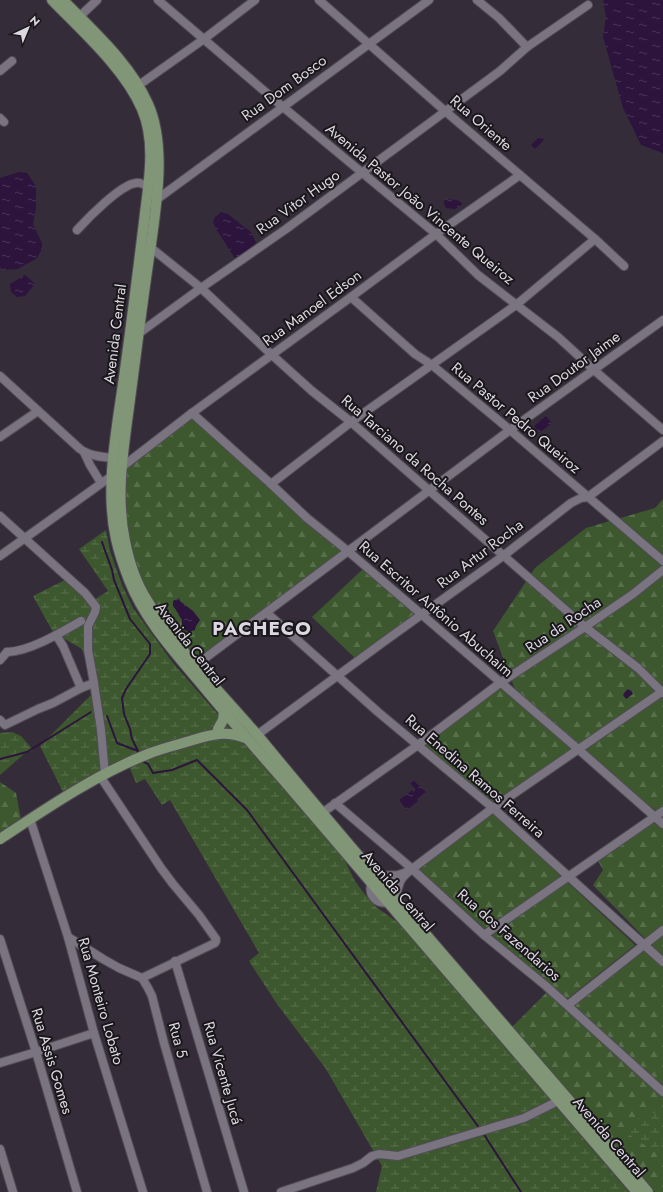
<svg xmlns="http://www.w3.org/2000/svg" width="663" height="1192" font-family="Jost,sans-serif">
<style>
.forest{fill:url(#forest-firs)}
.wetland{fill:url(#wetland-marsh)}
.water{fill:url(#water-ripples)}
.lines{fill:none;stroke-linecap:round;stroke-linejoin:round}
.stream{stroke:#2c143c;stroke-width:2}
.minor-casing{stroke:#514c55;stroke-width:10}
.major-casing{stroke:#514c55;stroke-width:12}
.minor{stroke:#7a7380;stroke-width:8}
.major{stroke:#819577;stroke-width:10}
.labels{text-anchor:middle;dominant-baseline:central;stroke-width:4;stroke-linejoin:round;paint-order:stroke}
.street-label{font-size:15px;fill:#dcd8df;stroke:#1a171c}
.district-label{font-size:19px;font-weight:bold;letter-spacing:1px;fill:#dcd8df;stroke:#1a171c}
</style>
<defs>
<pattern id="forest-firs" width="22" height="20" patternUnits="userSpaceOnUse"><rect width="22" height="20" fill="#3d582e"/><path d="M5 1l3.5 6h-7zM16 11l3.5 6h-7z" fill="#586f4c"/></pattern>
<pattern id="wetland-marsh" width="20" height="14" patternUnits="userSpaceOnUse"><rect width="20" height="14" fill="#3d582e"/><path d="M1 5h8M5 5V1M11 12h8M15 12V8" fill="none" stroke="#586f4c"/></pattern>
<pattern id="water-ripples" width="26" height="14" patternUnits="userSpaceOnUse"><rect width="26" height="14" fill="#2c143c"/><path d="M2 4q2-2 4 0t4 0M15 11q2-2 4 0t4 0" fill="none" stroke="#4a3558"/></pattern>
</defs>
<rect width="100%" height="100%" fill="#342d39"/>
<!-- forest -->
<g class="forest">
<path d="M 193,416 L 346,550 L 198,658 L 192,654 L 166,621 L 153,601 L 141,579 L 132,553 L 124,519 L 126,467 Z"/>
<path d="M 663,499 L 663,957 L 593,885 L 603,870 L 595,855 L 657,811 L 637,798 L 609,770 L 571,751 L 493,805 L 424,745 L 501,686 L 518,697 L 493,631 L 535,568 L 586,528 L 655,508 Z"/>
<path d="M 364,568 L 414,614 L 356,659 L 312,617 Z"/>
<path d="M 0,782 L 16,793 L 21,819 L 0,833 Z"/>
<path d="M 492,812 L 635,945 L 561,1004 L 663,1095 L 663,1192 L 655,1192 L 512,1027 L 551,988 L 419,870 Z"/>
<path d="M 643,948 L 663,962 L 663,1088 L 573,1006 Z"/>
</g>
<!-- wetland -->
<g class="wetland">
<path d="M 106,530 L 110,551 L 122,585 L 133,608 L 173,663 L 343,857 L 355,881 L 363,892 L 376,907 L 397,922 L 407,933 L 629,1192 L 376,1192 L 382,1166 L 326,1069 L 277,1004 L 249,961 L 259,953 L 170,800 L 162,805 L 145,779 L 136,783 L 126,759 L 112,764 L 64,794 L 40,746 L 97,689 L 92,681 L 82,649 L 53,632 L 33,596 L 65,580 L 89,603 L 108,591 L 79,549 Z"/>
<path d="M 12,732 L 21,736 L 33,750 L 24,754 L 0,775 L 0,733 Z"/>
<path d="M 649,1112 L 659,1114 L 662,1140 L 655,1152 L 628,1134 L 640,1115 Z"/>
</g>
<!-- water -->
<g class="water">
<path d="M 603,0 L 663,0 L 663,154 L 660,152 L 641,145 L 623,108 L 603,37 L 606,17 Z"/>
<path d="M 540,136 L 544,140 L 535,149 L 531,145 Z"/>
<path d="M 19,172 L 27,173 L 36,186 L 36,208 L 33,224 L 42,243 L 42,249 L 37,258 L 32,261 L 18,269 L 3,270 L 0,267 L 0,178 Z"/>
<path d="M 446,199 L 457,200 L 462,203 L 461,206 L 455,209 L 446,208 L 444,204 L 444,201 Z"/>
<path d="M 221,212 L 228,214 L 252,233 L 256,243 L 236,260 L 216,229 L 213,222 L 215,217 Z"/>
<path d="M 25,275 L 30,279 L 35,284 L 25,296 L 17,297 L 11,292 L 10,284 Z"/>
<path d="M 546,416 L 552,423 L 539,433 L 534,426 Z"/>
<path d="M 179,598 L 180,601 L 193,611 L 200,620 L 196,626 L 195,630 L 188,632 C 182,629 181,625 182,620 C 178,615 177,610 173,606 L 173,601 Z"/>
<path d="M 627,689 L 631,690 L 633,694 L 626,699 L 623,695 Z"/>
<path d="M 413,780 L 426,792 L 417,799 L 418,801 L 407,810 L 399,800 L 412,790 L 413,792 L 416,790 L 410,783 Z"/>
</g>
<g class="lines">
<!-- stream -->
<g class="stream">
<path d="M 102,542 L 112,570 L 114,580 L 130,619 L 150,644 L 150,654 L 126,689 L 122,698 L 124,714 L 130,729 L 132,739 L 138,751"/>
<path d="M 107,716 L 117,743 L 138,751"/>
<path d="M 0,759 L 27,752 L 91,712"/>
<path d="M 142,761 L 148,764 L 153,773 L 172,770 L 197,760 L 247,810 L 480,1129"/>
<path d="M 483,1133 L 521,1192"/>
</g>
<!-- minor casing -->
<g class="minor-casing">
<g id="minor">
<path d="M 158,0 L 283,107 L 436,234 L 478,275 L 558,337 L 594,370 L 663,430"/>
<path d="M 319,0 L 445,111 L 595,239 L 624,266"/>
<path d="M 477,0 L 499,18 L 527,47"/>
<path d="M 79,17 L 97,0"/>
<path d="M 0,71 L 12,61"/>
<path d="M 139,85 L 204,39 L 255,0"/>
<path d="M 0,118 L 4,122"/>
<path d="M 156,200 L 429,0"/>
<path d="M 77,230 C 88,218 120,185 136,183 C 140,182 144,185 148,186"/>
<path d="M 150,247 L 201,288 L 272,355 L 312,391 L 351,422 L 585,627 L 638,668 L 663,693"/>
<path d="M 351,297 L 415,354 L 432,365 L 510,430 L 663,561"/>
<path d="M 138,334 L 201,288 L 286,229 L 500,71 L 527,47 L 588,5"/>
<path d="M 0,376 L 80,449 C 90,456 102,457 114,458"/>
<path d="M 192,413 L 271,484 L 307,518 L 349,552 L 578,749 L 663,824"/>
<path d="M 0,437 L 38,411"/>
<path d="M 84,452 L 90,465 L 101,483"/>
<path d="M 122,467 L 192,413 L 351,297 L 436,234 L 520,175"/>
<path d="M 271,484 L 351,422 L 516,305 L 595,239"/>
<path d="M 0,516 L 85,593 L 93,603 L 96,607 L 95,612 L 88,626 L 88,650 L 94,683 L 101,730 L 105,774"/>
<path d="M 0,556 L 113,475"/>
<path d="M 267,613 L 378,712 L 493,808 L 663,962"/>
<path d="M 56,635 L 63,646 L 81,688"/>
<path d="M 7,652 C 29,652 62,632 81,621"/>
<path d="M 0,660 L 7,652"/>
<path d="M 196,665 L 510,430 L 663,320"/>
<path d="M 0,720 L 5,725 L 38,709 L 53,703 L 81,688 L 94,683"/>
<path d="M 257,735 L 382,643 L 503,556 L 571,503 L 581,498 L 588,497 L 663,441"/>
<path d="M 100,776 L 161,868 L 173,884 L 199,915 L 216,939 L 216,941 L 215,943 L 142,978"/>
<path d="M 335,803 L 410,867 L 484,935 L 546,986 L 663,1092"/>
<path d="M 322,813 L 418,745 L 500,683 L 585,627 L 633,594 L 663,570"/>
<path d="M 30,819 L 68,937 L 94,1033 L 143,1192"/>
<path d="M 412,869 C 408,871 403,874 398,875 C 390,876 380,874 374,880 C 364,891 377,908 390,901 C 398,897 397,887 401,880 C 404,875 408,872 412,869 L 493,808 L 663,691"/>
<path d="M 484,935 L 663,811"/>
<path d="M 68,937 L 103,959 L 119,968 L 142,978 L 148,988 L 152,996 L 164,1043 L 207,1192"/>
<path d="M 0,939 L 36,1052 L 77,1192"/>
<path d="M 175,961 L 244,1192"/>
<path d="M 568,1005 L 663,930"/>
<path d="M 0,1063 L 36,1052 L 94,1033"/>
<path d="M 0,1149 L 13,1192"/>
<path d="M 281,1192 L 353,1168 L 363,1163 L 372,1156 L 379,1154 L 398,1156 L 524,1118 L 558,1101"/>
</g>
</g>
<!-- major casing -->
<g class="major-casing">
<g id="major">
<path d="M 52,0 C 82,31 125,69 142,109 C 157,144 148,185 144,222 C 138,271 132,320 125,370 C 118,424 104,485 116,539 C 119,553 124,567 129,580 C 144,618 171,648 197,679 C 226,714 255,748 285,782 C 402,919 519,1055 637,1192"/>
<path d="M 63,0 C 93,31 130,63 148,104 C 166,144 157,201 151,244 C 143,296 137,347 130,399 C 124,446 115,494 125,541 C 129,561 136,583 147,600 C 179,653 225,696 264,743 C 389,895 520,1042 648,1192"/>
<path d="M 218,729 L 223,720 L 224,711"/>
<path d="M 0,839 C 47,808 95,775 148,754 C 160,749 173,746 186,742 C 207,736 224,729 245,738"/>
</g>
</g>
<!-- minor -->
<use href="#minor" class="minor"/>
<!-- major -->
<use href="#major" class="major"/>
</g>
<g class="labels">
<!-- street labels -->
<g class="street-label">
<text transform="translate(284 88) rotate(-36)">Rua Dom Bosco</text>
<text transform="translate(481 123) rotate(41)">Rua Oriente</text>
<text transform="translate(298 202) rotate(-36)">Rua Vitor Hugo</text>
<text transform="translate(420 204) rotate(40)">Avenida Pastor João Vincente Queiroz</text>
<text transform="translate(312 308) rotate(-36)">Rua Manoel Edson</text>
<text transform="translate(115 334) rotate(-83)">Avenida Central</text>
<text transform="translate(574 367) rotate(-36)">Rua Doutor Jaime</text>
<text transform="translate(516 418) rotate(40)">Rua Pastor Pedro Queiroz</text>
<text transform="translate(415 460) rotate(41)">Rua Tarciano da Rocha Pontes</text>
<text transform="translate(480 554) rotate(-37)">Rua Artur Rocha</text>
<text transform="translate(436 609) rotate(41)">Rua Escritor Antônio Abuchaim</text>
<text transform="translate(563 625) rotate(-34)">Rua da Rocha</text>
<text transform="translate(190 644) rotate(52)">Avenida Central</text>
<text transform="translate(475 776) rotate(41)">Rua Enedina Ramos Ferreira</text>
<text transform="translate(398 891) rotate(49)">Avenida Central</text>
<text transform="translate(509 935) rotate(41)">Rua dos Fazendarios</text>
<text transform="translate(101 1001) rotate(74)">Rua Monteiro Lobato</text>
<text transform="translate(178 1040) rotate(75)">Rua 5</text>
<text transform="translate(52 1061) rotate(73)">Rua Assis Gomes</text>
<text transform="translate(223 1073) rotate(74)">Rua Vicente Jucá</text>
<text transform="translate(609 1137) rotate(49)">Avenida Central</text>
</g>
<!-- district labels -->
<g class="district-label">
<text x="262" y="628">PACHECO</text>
</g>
</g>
<!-- north arrow -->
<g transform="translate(28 28) rotate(44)" stroke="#1a171c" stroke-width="3" paint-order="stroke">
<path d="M0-3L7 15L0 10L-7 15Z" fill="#dcd8df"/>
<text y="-6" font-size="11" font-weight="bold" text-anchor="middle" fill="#dcd8df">N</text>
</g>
</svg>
